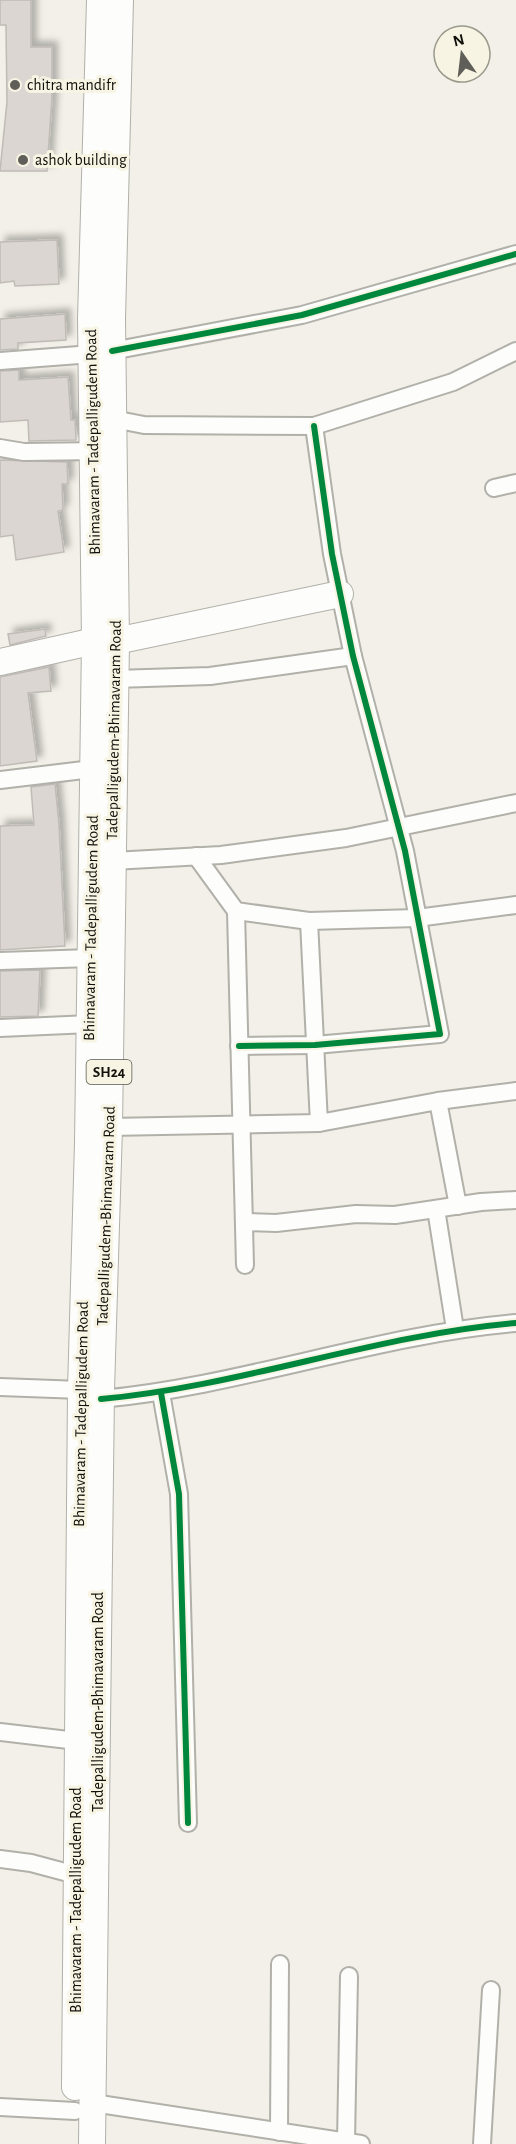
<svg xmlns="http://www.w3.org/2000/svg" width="516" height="2144" font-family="'Alegreya Sans',sans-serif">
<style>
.building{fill:#dbd6d1;stroke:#c0bbb6;stroke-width:1.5;filter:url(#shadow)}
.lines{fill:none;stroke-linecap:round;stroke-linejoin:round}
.minor-casing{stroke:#b1b0a9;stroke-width:20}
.primary-casing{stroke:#b1b0a9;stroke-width:28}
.minor{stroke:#fdfdfc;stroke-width:16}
.primary{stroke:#fdfdfc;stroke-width:26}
.cycleway-casing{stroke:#f7f4e3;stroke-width:10}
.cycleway{stroke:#00873e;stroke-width:6}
.poi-dot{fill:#605e58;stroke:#f7f4e3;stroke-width:2}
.labels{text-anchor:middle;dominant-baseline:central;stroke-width:6;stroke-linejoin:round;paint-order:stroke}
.shield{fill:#f7f4e3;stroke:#56544b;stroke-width:1.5}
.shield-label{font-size:15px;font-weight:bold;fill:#11100a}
.poi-label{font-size:16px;fill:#11100a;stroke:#f7f4e3;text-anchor:start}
.street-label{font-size:16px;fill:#11100a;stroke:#f7f4e3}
</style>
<defs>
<filter id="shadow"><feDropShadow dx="5.5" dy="-5.5" stdDeviation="3" flood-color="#0004"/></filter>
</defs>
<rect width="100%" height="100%" fill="#f2f0e8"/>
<!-- building -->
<g class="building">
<path d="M 0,0 L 31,0 L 31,47 L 52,47 L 52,97 L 47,171 L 0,171 L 7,102 L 6,25 L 0,25 Z"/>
<path d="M 57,240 L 59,284 L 15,286 L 14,281 L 0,283 L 0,242 Z"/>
<path d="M 65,314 L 66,340 L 18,343 L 18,349 L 0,350 L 0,319 Z"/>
<path d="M 19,370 L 19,380 L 68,377 L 71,420 L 75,420 L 76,440 L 29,441 L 28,420 L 0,422 L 0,371 Z"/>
<path d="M 0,460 L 67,462 L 68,484 L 62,484 L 63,510 L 58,511 L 64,552 L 16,560 L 13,535 L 0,537 Z"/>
<path d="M 45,629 L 46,636 L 10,645 L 8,634 Z"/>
<path d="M 49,667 L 51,691 L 28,693 L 37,761 L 0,766 L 0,677 Z"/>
<path d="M 55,784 L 59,824 L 65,946 L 0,950 L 0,826 L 34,825 L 31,787 Z"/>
<path d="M 40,970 L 38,1016 L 0,1017 L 0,971 Z"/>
</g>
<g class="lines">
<!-- minor casing -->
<g class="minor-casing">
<g id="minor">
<path d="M 112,351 L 302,315 L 516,254"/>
<path d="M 0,361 L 92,354"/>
<path d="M 113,419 L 144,425 L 314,426 L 453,382 L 516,351"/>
<path d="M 0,448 L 24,452 L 100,451"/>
<path d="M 494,488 L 516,483"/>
<path d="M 115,679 L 210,676 L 353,656"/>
<path d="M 0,780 L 92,769"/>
<path d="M 196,856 L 236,911 L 309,921 L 417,918 L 516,905"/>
<path d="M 113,861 L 221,855 L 346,838 L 516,803"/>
<path d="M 236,911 L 245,1265"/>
<path d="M 309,921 L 319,1123"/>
<path d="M 0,961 L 91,958"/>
<path d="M 0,1028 L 90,1024"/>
<path d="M 239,1046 L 315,1045 L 440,1034 L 405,851 L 353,656 L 332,554 L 314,426"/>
<path d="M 438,1101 L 458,1206"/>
<path d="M 109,1127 L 319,1123 L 438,1101 L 516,1091"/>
<path d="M 436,1209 L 455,1329"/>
<path d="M 244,1222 L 276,1223 L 356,1214 L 395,1215 L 481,1202 L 516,1200"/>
<path d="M 0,1387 L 81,1390"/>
<path d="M 161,1393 L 179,1494 L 188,1823"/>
<path d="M 101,1399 C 242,1386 375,1335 516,1323"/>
<path d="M 0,1732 L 77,1741"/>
<path d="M 0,1859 L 31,1863 L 76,1875"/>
<path d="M 93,2103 L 361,2144"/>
<path d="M 0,2107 L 75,2111"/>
<path d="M 279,2132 L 280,1964"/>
<path d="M 346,2142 L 349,1976"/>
<path d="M 482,2144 L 491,1990"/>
</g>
</g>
<!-- primary casing -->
<g class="primary-casing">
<g id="primary">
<path d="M 0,662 L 95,641 L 116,641 L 340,594"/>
<path d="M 75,2087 L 81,1390 L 88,1143 L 95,641 L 91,319 L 100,0"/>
<path d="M 92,2144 L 101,1390 L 109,1127 L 116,641 L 112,319 L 120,0"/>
</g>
</g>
<!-- minor -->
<use href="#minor" class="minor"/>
<!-- primary -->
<use href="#primary" class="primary"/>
<!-- cycleway casing -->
<g class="cycleway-casing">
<g id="cycleway">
<path d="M 112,351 L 302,315 L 516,254"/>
<path d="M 239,1046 L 315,1045 L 440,1034 L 405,851 L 353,656 L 332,554 L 314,426"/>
<path d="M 161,1393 L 179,1494 L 188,1823"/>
<path d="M 101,1399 C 242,1386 375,1335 516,1323"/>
</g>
</g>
<!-- cycleway -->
<use href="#cycleway" class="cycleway"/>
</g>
<!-- markers -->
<g class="poi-dot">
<circle cx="15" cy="85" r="6"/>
<circle cx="23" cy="160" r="6"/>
</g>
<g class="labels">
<!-- shield labels -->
<rect class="shield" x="86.5" y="1060" width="45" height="24" rx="4.5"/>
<g class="shield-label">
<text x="109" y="1072">SH24</text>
</g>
<!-- poi labels -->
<g class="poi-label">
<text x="27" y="85">chitra mandifr</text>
<text x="35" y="160">ashok building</text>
</g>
<!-- street labels -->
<g class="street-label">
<text transform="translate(93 442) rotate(-91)">Bhimavaram - Tadepalligudem Road</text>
<text transform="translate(114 730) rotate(-89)">Tadepalligudem-Bhimavaram Road</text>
<text transform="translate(91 928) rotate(-89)">Bhimavaram - Tadepalligudem Road</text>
<text transform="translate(106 1216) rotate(-88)">Tadepalligudem-Bhimavaram Road</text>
<text transform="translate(81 1414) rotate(-89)">Bhimavaram - Tadepalligudem Road</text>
<text transform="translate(98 1702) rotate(-90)">Tadepalligudem-Bhimavaram Road</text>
<text transform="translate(76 1900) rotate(-90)">Bhimavaram - Tadepalligudem Road</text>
</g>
</g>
<!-- north arrow -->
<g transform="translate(462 54) rotate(346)"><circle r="28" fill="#f7f4e3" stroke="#9b998c" stroke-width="1.5"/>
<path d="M0-4.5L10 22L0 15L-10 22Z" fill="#605e58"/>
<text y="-9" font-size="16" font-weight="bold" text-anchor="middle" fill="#11100a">N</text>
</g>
</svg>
